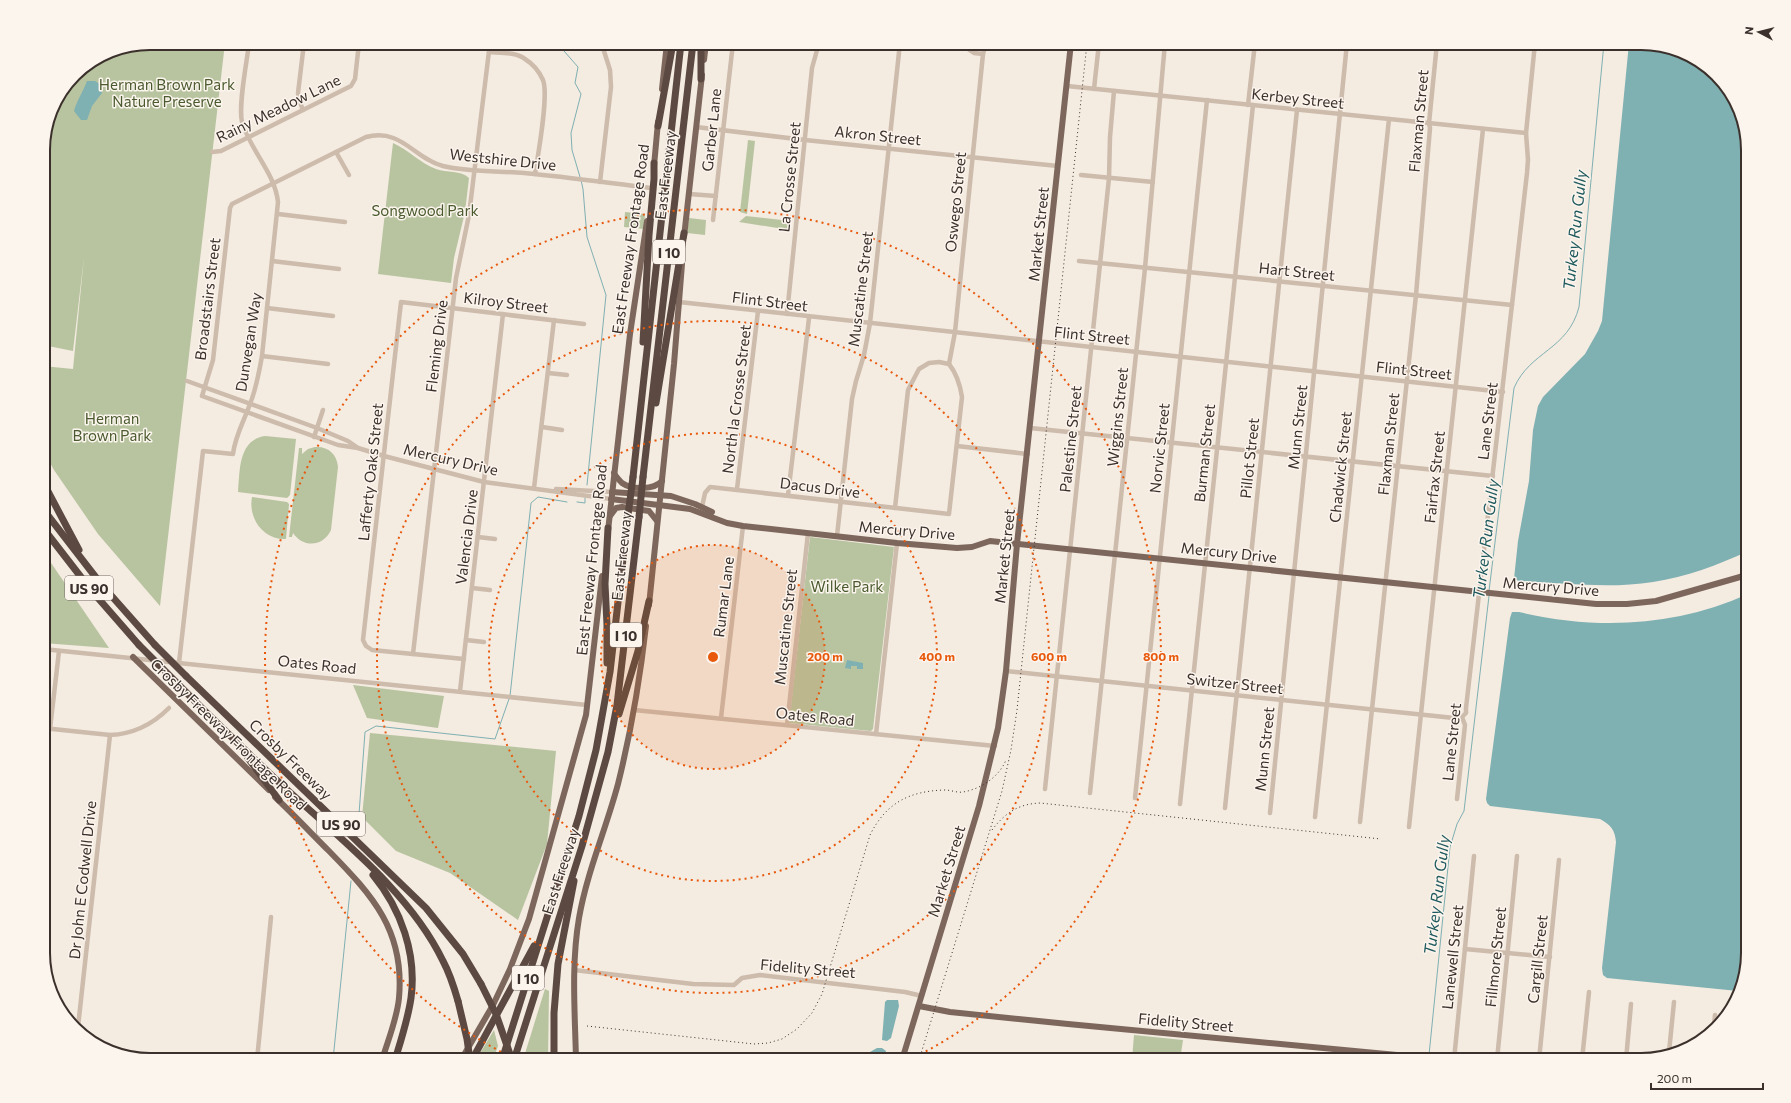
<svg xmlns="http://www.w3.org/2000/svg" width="1791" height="1103" font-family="Commissioner,sans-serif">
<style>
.green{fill:#b8c4a0}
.water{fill:#7fb0b2}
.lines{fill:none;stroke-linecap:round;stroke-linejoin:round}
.stream{stroke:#7fb0b2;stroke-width:1}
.minor{stroke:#cdbbac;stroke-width:4.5}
.major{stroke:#7d675c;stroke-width:6}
.highway{stroke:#5c4a42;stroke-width:7}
.rail{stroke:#3b302b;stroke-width:1;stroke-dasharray:1 3;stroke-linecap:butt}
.highway-bridge{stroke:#5c4a42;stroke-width:7}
.ring{fill:none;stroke:#e8590c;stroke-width:2;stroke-dasharray:2 4}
.labels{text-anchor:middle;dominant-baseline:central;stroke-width:3;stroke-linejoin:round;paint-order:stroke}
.shield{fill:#fbf5ee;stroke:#756b66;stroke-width:1}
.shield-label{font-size:14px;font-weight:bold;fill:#3b302b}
.park-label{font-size:15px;fill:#4a5a2e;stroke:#fbf5ee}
.street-label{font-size:15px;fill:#3b302b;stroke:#fbf5ee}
.water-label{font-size:16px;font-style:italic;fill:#1f5a5e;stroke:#fbf5ee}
.rim{fill:none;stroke:#3b302b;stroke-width:2}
.centre{fill:#e8590c;stroke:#fbf5ee;stroke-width:2}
.ring-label{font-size:12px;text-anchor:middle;font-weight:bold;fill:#e8590c;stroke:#fbf5ee;stroke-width:3;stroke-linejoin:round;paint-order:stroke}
</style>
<rect width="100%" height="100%" fill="#f4ebe1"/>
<!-- green -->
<g class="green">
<path d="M 150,43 L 225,43 L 160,606 L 98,534 L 54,470 L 43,450 L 43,366 L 73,369 L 84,257 L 73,351 L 43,345 L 43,144 L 51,109 L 75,74 L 109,51 Z"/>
<path d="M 748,140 L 755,141 L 747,214 L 740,212 Z"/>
<path d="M 393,143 C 409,150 420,163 436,169 C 447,173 461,170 469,178 L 465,212 L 454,258 L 451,283 L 378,274 Z"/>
<path d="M 625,212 L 645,214 L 644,229 L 624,227 Z"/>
<path d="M 746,216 L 791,221 L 790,230 L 739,222 Z"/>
<path d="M 689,218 L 706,220 L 705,235 L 687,233 Z"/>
<path d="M 265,436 L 296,439 L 290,495 L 287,498 L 238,492 C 240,471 238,440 265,436 Z"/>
<path d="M 315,447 C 328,446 337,454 338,467 L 331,530 C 323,547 303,548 293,533 L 292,537 L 289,537 L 299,448 L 302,448 L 302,454 L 308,449 Z"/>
<path d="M 252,497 L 287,502 L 289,504 L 286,539 C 263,540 248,518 252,497 Z"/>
<path d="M 810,537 L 894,547 L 873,729 L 871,731 L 789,723 Z"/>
<path d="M 43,552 L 47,557 L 109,648 L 43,643 Z"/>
<path d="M 353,685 L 444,696 L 438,728 L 367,718 Z"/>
<path d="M 370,733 L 556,751 L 547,844 L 518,920 L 450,873 L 396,851 L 362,817 Z"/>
<path d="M 545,989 L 549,991 L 548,1060 L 523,1060 Z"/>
<path d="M 494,1030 L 498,1046 L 493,1060 L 476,1060 Z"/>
<path d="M 1134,1035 L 1183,1040 L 1180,1060 L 1132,1060 Z"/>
</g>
<!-- water -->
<g class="water">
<path d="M 1629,43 L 1641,43 L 1695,57 L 1734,96 L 1748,144 L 1748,551 C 1718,565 1686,577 1653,582 C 1609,589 1563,583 1519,581 L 1514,579 L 1518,541 L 1529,481 L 1533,430 L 1538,406 L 1543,397 L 1585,354 L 1598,331 L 1602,321 Z"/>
<path d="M 87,81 L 95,81 L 101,85 L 102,93 L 92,106 L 87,120 L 81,120 L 74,111 C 77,100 83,92 87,81 Z"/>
<path d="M 1748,594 L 1748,953 L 1738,991 L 1607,978 L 1603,975 L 1602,968 L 1616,842 C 1615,830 1611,825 1600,819 L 1490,806 L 1487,803 L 1486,799 L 1510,618 L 1512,612 L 1519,612 C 1596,630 1675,627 1748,594 Z"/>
<path d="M 847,660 L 863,663 L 863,669 L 857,669 L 857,666 L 851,666 L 851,669 L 845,668 Z"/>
<path d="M 887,1000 L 898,1000 L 899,1006 L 891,1038 L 887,1041 L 882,1040 L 885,1002 Z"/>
<path d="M 877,1048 L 882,1048 L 886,1051 L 884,1060 L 867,1060 L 870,1052 Z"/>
</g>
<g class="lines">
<!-- stream -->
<g class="stream">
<path d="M 557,43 L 578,67 L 575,83 L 581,94 L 571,133 L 572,150 L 580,177"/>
<path d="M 581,180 L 583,189 L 587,237 L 606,295 L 587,485"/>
<path d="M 577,502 L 585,503 L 585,498"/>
<path d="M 1489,591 L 1514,388 C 1530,351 1568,350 1579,307 L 1604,43"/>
<path d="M 510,696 L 531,503 L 538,497 L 567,502"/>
<path d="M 358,828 L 365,732 L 376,726 L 495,739 L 509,699"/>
<path d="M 1429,1055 L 1450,847 L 1457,824 L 1464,811 L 1489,596"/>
<path d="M 333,1060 L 351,881"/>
</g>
<!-- minor -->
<g class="minor">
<path d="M 599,43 L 603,48 L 610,70 L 611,87 L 600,182"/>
<path d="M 959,43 L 974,53 L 983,54"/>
<path d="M 489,52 C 500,53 516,52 525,59 C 533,64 539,71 543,80 C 549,95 538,155 535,174"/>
<path d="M 1067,86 L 1526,133"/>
<path d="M 1094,89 L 1099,43"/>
<path d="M 1248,105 L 1255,43"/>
<path d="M 303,110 L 299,100 L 298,93 L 304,43"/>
<path d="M 696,127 L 805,140 L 1058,166"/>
<path d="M 212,152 L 221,151 L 351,86 L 355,79 L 359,43"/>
<path d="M 336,152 L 349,175"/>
<path d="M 1081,175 L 1153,182"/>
<path d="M 689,194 L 716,196"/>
<path d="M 278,214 L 345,222"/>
<path d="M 713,220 L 733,43"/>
<path d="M 272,261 L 339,269"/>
<path d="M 1079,261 L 1512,305"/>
<path d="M 679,302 L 1503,392"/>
<path d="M 267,308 L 333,316"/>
<path d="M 787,314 L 812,68 L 819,43"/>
<path d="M 262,356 L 328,364"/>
<path d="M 949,364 L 955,332 L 983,54 L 986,43"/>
<path d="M 548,373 L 567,375"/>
<path d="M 187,381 L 317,428 L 348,441 L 358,448"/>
<path d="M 542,427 L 562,430"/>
<path d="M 1030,428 L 1493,476"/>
<path d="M 314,437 L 323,410"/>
<path d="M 957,446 L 1028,454"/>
<path d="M 534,488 L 554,320"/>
<path d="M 556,489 L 612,492"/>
<path d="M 737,489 L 758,311"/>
<path d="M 788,495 L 809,318"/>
<path d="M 611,499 L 484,482 L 384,456 L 358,448 L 338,445 L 202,396 L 213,360 L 230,208 L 232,204 L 366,137 C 402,128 413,158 443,166 C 468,172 498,171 524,173 C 567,177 609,183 651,188"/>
<path d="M 702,507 L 705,493 L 710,487 L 949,514 L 962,397 C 960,384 957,374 949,364"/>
<path d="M 895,508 L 908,390 L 919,369 L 929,363 L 939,362 L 949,364"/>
<path d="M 837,536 L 852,399 L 856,381 L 864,355 L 870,323 L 900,43"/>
<path d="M 478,537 L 495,539"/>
<path d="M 472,588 L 490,590"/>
<path d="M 466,640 L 484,642"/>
<path d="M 43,649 L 587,705"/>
<path d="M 413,654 L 456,278 L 469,215 L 490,43"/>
<path d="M 464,659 L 372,650 L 366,646 L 363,640 L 401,302 L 584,324"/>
<path d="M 179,663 L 203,451 L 233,454 C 235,436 244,421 250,404 C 256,389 259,373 262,356 L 278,202 C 275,173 250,150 242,122 C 238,105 247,62 249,43"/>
<path d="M 1006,671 L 1454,718 L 1462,717"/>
<path d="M 460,691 L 503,314"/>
<path d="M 634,710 L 995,746"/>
<path d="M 721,718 L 743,526"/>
<path d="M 787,725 L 808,533"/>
<path d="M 43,728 L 110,735 C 134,734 152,725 169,708"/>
<path d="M 50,729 L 59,651"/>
<path d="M 876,734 L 897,543"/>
<path d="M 1045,789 L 1109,178 L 1110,137 L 1114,91"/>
<path d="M 1090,793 L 1145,268 L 1165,43"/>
<path d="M 1135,798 L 1207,100"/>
<path d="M 1457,799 L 1465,725 L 1462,717 L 1466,713 L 1466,708 L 1527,173 L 1528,160 L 1526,133 L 1535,43"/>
<path d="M 1180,804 L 1253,105"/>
<path d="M 1225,808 L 1297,110"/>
<path d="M 1270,813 L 1347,43"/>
<path d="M 1315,817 L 1389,119"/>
<path d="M 1360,822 L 1416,295 L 1430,128 L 1429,123 L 1437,43"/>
<path d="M 1409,827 L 1483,129"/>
<path d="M 1465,949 L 1550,957"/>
<path d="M 574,970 L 693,984 L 734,985 L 742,978 L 760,975 L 905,992 L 922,996"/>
<path d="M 1714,1026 L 1715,1015"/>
<path d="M 78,1027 L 110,735"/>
<path d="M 1669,1052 L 1674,1002"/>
<path d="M 257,1060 L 271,917"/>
<path d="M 1454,1060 L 1474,856"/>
<path d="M 1497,1060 L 1517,856"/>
<path d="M 1539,1060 L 1559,860"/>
<path d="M 1582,1060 L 1589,992"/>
<path d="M 1626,1060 L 1631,1004"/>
</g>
<!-- major -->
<g class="major">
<path d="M 704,60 L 706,43"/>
<path d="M 662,89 L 667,43"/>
<path d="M 654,166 L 658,122"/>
<path d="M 684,237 L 702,75"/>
<path d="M 614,473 C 616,477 619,480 622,483 C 632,490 654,490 662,481"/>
<path d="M 612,492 L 671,496 L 695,504 L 712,512"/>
<path d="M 611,499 L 690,509 L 727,523 L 743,526 L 897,543 L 957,548 L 972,547 L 990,541 L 1596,604 L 1627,604 L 1656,601 L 1740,577 L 1748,572"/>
<path d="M 610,516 L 616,508 L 622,507 L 649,511 L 657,521"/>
<path d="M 608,531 L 630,334 L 647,221"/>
<path d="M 649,605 L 674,364 L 682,264"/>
<path d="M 133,657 L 269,790"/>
<path d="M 275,797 C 293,814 311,833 329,851 C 373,896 405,931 399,998 C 397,1019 388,1040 382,1060"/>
<path d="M 919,1006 L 950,1012 L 1068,1024 L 1450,1060"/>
<path d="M 461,1060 L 493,1005 L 510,969 L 529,919 L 586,715 L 602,576"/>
<path d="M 576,1060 C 575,1013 571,965 579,918 C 587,872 606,829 618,784 C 631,732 640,679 646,626"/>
<path d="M 902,1060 L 979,806 L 998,728 L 1006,671 L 1017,544 L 1071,43"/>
</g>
<!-- highway -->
<g class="highway">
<path d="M 701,79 L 701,43"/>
<path d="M 658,126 L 673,43"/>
<path d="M 643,342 L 649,235 L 654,179 L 654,163"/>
<path d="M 656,403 L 684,233"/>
<path d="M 633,477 L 681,43"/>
<path d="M 643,477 L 693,43"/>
<path d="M 43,482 L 79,550"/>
<path d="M 43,509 L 101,584 L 155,645"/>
<path d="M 43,528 L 91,590 L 139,645"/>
<path d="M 607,663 L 607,625 L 605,584 L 608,528"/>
<path d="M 159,665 C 199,706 240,746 283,786 C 338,837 410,892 443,961 C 450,974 454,987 458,1001"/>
<path d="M 186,676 L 426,908 L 463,954 L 481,984"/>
<path d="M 619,714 L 638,651 L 649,601"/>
<path d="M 248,758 L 279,800"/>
<path d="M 373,875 C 401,909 417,954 411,998 C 408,1019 401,1040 395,1060"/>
<path d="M 472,1060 L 534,946"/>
<path d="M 502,1060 L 579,816 L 596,750 L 610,672 L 628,515"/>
<path d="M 514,1060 L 582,846 L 608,752 L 617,705 L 639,517"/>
<path d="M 554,1060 L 554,1013 L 558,964 L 574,881"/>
</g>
<!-- rail -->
<g class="rail">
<path d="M 992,830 C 1005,813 1018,804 1040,803 L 1381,839"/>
<path d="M 587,1026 L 754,1044 L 768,1043 L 782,1039 L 797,1029 L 812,1013 L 822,994 L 870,835 C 886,803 909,791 945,790 C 951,790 957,793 963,792 C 981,789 999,777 1006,760"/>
<path d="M 919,1060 L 1002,791 L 1011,750 L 1017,710 L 1087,43"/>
</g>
<!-- highway-bridge -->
<g class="highway-bridge">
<path d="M 628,515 L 633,477"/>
<path d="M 639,517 L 643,477"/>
<path d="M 139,645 L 159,665"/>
<path d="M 155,645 L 186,676"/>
<path d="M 481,984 L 496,1014 L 512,1060"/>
<path d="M 458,1001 L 467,1039 L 470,1060"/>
</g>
</g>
<!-- distance rings -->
<circle cx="713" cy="657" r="112" fill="#e8590c" fill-opacity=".12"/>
<g class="ring">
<circle cx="713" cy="657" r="112"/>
<circle cx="713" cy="657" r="224"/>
<circle cx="713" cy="657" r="336"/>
<path d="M517 1060A448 448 0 1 1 909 1060"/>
</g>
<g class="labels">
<!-- shield labels -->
<g class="shield">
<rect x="653" y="240" width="32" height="24" rx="3"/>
<rect x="65" y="576" width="48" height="24" rx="3"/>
<rect x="610" y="623" width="32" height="24" rx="3"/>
<rect x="317" y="812" width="48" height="24" rx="3"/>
<rect x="512" y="966" width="32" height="24" rx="3"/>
</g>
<g class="shield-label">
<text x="669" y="252">I 10</text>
<text x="89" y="588">US 90</text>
<text x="626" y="635">I 10</text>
<text x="341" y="824">US 90</text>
<text x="528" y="978">I 10</text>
</g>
<!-- park labels -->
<g class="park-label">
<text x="167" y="84">Herman Brown Park<tspan x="167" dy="17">Nature Preserve</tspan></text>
<text x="425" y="210">Songwood Park</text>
<text x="112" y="418">Herman<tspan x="112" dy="17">Brown Park</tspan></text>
<text x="847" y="586">Wilke Park</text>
</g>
<!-- street labels -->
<g class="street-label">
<text transform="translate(1298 98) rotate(6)">Kerbey Street</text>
<text transform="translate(278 108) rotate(-26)">Rainy Meadow Lane</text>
<text transform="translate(1418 121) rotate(-85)">Flaxman Street</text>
<text transform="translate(711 130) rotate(-84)">Garber Lane</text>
<text transform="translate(878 135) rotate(6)">Akron Street</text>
<text transform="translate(503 159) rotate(6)">Westshire Drive</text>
<text transform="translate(665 175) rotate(-83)">East Freeway</text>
<text transform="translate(789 177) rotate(-84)">La Crosse Street</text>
<text transform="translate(955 202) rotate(-84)">Oswego Street</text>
<text transform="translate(1038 234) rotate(-84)">Market Street</text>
<text transform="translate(630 239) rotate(-82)">East Freeway Frontage Road</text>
<text transform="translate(1297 271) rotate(6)">Hart Street</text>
<text transform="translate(860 289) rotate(-83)">Muscatine Street</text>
<text transform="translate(207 299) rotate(-83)">Broadstairs Street</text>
<text transform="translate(770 301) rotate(7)">Flint Street</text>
<text transform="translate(506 302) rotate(7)">Kilroy Street</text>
<text transform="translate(1092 335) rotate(6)">Flint Street</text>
<text transform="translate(248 342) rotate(-81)">Dunvegan Way</text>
<text transform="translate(436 346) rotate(-83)">Fleming Drive</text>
<text transform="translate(1414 370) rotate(6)">Flint Street</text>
<text transform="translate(736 399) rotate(-83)">North la Crosse Street</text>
<text transform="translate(1117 417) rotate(-84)">Wiggins Street</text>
<text transform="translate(1487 421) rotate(-83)">Lane Street</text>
<text transform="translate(1297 427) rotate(-84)">Munn Street</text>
<text transform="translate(1070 439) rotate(-84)">Palestine Street</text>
<text transform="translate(1388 444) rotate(-84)">Flaxman Street</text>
<text transform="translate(1159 448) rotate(-84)">Norvic Street</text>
<text transform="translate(1204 453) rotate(-84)">Burman Street</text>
<text transform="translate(1249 458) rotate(-84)">Pillot Street</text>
<text transform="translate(451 459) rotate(13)">Mercury Drive</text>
<text transform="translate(1340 467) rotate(-84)">Chadwick Street</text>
<text transform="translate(370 472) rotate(-84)">Lafferty Oaks Street</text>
<text transform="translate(1434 477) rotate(-84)">Fairfax Street</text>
<text transform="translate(820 487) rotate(7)">Dacus Drive</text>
<text transform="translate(907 530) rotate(5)">Mercury Drive</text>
<text transform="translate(466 537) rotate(-83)">Valencia Drive</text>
<text transform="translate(1229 552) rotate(6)">Mercury Drive</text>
<text transform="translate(621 556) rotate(-84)">East Freeway</text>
<text transform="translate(1004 556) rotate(-84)">Market Street</text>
<text transform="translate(591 560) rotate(-84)">East Freeway Frontage Road</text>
<text transform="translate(1551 586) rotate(5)">Mercury Drive</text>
<text transform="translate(723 597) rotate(-83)">Rumar Lane</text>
<text transform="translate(785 627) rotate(-84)">Muscatine Street</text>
<text transform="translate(317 664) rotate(6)">Oates Road</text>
<text transform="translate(1235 683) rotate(6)">Switzer Street</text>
<text transform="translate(815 716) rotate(6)">Oates Road</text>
<text transform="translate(229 734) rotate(44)">Crosby Freeway Frontage Road</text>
<text transform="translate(1451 742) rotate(-84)">Lane Street</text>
<text transform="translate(1264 749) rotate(-84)">Munn Street</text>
<text transform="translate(291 759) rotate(44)">Crosby Freeway</text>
<text transform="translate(560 871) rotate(-72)">East Freeway</text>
<text transform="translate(946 871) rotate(-73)">Market Street</text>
<text transform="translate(82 880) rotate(-84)">Dr John E Codwell Drive</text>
<text transform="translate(1452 957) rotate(-84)">Lanewell Street</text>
<text transform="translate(1495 957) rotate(-84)">Fillmore Street</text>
<text transform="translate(1537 959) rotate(-84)">Cargill Street</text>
<text transform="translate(808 968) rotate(5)">Fidelity Street</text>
<text transform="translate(1186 1022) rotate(5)">Fidelity Street</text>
</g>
<!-- water labels -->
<g class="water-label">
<text transform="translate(1574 230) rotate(-84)">Turkey Run Gully</text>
<text transform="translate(1485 539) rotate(-83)">Turkey Run Gully</text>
<text transform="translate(1436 895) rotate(-83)">Turkey Run Gully</text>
</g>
</g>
<!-- crop -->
<path d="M0 0H1791V1103H0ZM150 50H1641A100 100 0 0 1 1741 150V953A100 100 0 0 1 1641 1053H150A100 100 0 0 1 50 953V150A100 100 0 0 1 150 50Z" fill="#fbf5ee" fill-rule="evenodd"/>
<path class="rim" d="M150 50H1641A100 100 0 0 1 1741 150V953A100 100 0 0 1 1641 1053H150A100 100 0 0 1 50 953V150A100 100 0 0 1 150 50Z"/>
<circle cx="713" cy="657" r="6" class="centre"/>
<g class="ring-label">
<text x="825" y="661">200 m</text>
<text x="937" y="661">400 m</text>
<text x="1049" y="661">600 m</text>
<text x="1161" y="661">800 m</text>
</g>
<!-- north arrow -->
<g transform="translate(1759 32) rotate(277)" stroke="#fbf5ee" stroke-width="3" paint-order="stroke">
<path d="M0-3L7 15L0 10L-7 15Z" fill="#3b302b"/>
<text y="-6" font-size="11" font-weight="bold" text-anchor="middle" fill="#3b302b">N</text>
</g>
<!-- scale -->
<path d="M1651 1083v6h112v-6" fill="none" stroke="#3b302b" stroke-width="2"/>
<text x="1657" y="1083" font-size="12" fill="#3b302b" stroke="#fbf5ee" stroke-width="3" paint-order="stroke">200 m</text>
</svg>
